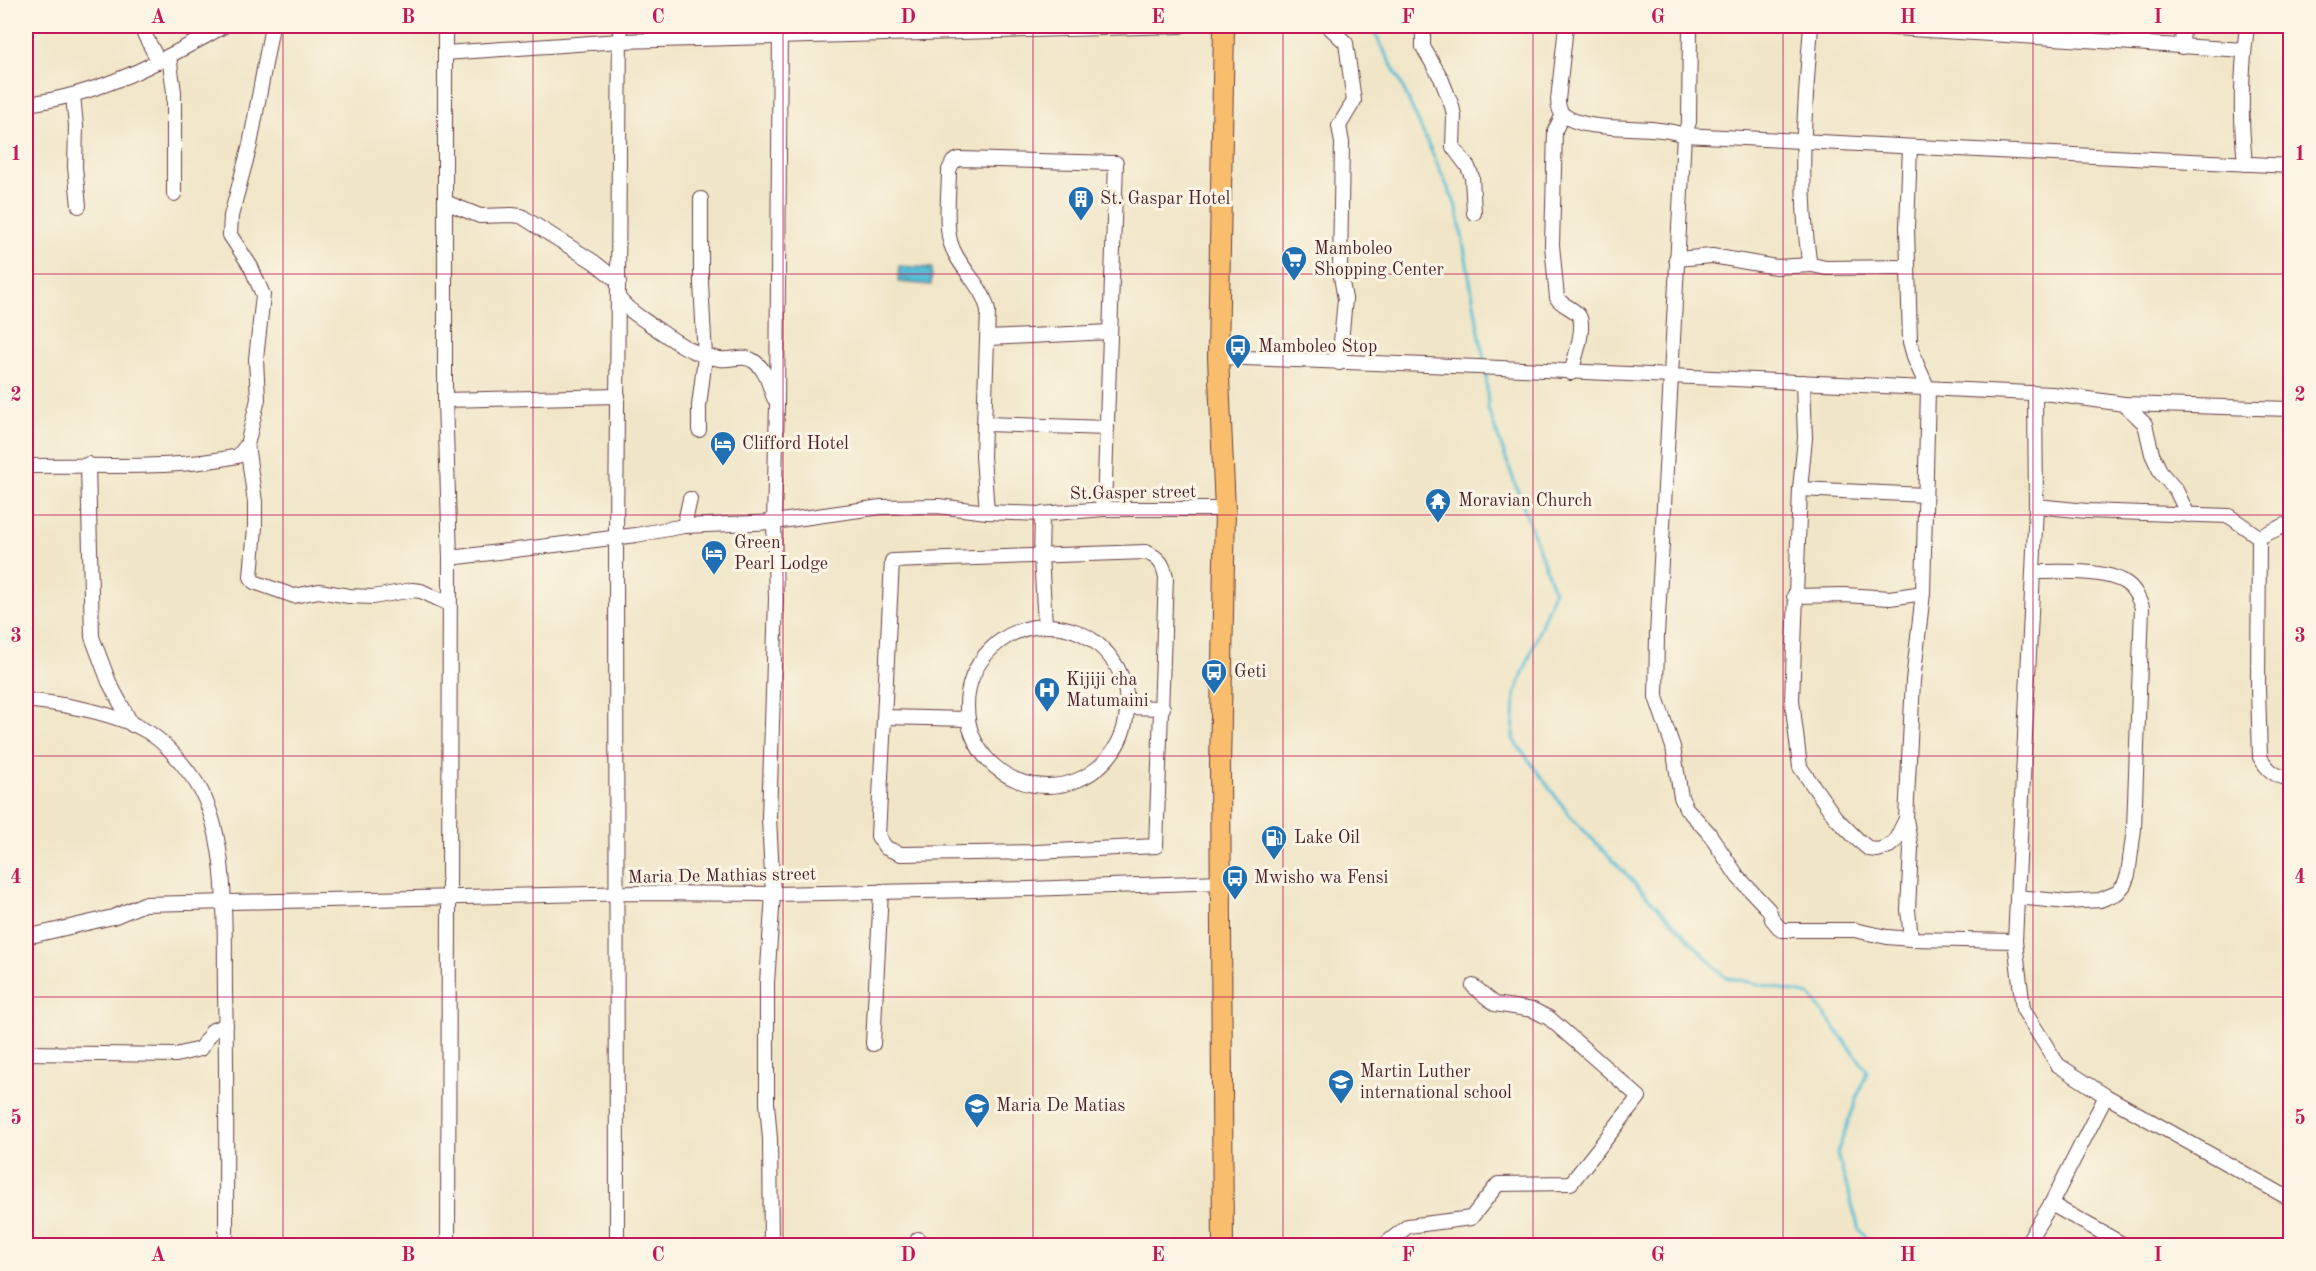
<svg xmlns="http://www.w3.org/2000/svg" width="2316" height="1271" font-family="'Old Standard TT',serif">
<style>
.water{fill:url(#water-ripples);stroke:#506e80;stroke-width:1.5}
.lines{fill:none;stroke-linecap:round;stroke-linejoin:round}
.stream{stroke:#56bdd4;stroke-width:3}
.minor-casing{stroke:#633d42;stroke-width:16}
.highway-casing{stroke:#633d42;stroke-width:22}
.minor{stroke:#fff;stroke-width:14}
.highway{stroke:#f9be6d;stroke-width:20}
.grid{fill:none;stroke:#c2185b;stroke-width:1.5;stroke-opacity:0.55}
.labels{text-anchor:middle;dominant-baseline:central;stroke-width:6;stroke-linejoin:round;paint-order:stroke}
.poi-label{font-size:18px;fill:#4a1f2b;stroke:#fcf5e5;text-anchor:start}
.street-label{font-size:18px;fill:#4a1f2b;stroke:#fcf5e5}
.neatline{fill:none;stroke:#c2185b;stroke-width:2}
.grid-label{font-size:20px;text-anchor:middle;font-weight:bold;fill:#c2185b}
</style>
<defs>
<pattern id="water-ripples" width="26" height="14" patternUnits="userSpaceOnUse" patternTransform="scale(1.5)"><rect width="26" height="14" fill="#56bdd4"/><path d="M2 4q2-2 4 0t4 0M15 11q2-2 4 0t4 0" fill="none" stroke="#4999ac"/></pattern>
</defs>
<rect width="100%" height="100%" fill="#fcf5e5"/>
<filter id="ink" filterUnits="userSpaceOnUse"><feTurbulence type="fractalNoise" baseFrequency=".0167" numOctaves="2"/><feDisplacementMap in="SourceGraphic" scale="12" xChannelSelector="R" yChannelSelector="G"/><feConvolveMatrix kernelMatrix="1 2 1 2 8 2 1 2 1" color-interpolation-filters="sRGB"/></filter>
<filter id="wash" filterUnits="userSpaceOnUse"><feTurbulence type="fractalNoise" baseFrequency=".008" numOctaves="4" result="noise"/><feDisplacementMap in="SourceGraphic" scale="24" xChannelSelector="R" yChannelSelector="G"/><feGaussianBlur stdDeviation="1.35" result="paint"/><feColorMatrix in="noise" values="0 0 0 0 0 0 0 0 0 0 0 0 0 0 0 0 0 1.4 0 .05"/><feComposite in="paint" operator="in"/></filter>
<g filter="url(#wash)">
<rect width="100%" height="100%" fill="#f0e5c7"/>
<!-- water -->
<path class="water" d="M 899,266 L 932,268 L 931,285 L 898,282 Z"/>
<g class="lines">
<!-- stream -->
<g class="stream">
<path d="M 1371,26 L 1399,79 L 1457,208 L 1485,365"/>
<path d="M 1486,371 L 1488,409 L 1554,591 L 1515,695 L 1513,739 L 1571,817 L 1725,977 L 1810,995 L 1867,1071 L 1837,1153 L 1859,1229 L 1873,1246"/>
</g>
</g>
</g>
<g filter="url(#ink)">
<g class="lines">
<!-- minor casing -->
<g class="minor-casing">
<g id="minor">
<path d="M 140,26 L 159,62"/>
<path d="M 445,26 L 445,400 L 450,558 L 448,1246"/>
<path d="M 1328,26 L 1346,43 L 1354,101 L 1339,126 L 1342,143 L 1340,271 L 1345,299 L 1339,363"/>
<path d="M 1423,26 L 1423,47 L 1441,78 L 1452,106 L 1454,116 L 1453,147 L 1468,167 L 1472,177 L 1474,213"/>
<path d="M 1566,26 L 1558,100 C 1558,106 1559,112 1565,116 C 1590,134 1652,123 1684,135 L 1657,635 L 1656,697 L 1673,747 L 1681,797 L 1686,808 L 1708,832 L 1738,877 L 1769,910 L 1772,919 L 1781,930 L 1854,930 L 1887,937 L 1911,939 L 2015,941"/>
<path d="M 1690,26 L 1689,122 L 1684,135 L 2290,166"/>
<path d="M 1811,26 C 1805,103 1798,183 1809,260 L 1812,265 L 1826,268 L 1908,267"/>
<path d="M 1864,26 L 2244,50"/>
<path d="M 2182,47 L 2183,26"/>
<path d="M 445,53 L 620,41 L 1180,26"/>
<path d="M 169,56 L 174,92 L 174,194"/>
<path d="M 73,95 L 76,126 L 75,167 L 79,206"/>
<path d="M 26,104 C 100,95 160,62 224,26"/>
<path d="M 1563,115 L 1555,130 L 1552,245 L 1557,298 C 1562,306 1574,308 1579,316 C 1586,328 1574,360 1571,373"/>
<path d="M 2245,164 C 2240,114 2241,75 2247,26"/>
<path d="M 445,202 L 480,216 L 512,215 L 521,216 L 594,262 L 619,282"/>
<path d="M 1676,259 L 1712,256 L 1776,267 L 1812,265"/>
<path d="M 619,298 C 626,309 640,317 651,325 C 675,341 690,354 720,359 C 733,361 743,353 755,362 C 767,371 769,386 774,398"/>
<path d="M 988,338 L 1110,332"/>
<path d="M 1218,357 L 1478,367 L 2052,394 L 2124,404 L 2290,409"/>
<path d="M 1803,382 L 1805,438 L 1800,489 L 1792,700 L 1800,767 L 1835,817 L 1858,840 L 1869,849 L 1878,850 L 1889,846 L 1895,841 L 1906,819 L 1913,681 L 1923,593 L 1928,389 L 1915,360 L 1910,342 L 1907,227 L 1910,147"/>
<path d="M 2035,395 L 2036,506 L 2033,572 L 2015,941 L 2023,1009 L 2058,1065 L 2106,1096 L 2290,1199"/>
<path d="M 445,400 L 618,396"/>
<path d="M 2124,404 L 2145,424 L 2152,454 L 2161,473 L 2176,490 L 2188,515"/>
<path d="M 984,424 L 1107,428"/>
<path d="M 699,430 L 699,406 L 705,357 L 701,283 L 701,199"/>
<path d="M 247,445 L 255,502 L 255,527 L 251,577 L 254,582 L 294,596 L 319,591 L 349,596 L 373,597 L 412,590 L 421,591 L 449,604"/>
<path d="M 88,464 L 92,637 L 109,682 L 132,725"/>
<path d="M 26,466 C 95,464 169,471 238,456 L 247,445 L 258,399 L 256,359 L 263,295 L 251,267 L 230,235 L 231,216 L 250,145 L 272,26"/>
<path d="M 1800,489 L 1925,495"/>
<path d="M 2036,506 L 2087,511 L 2229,516 L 2259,537 L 2290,523"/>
<path d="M 987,512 L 983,456 L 988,311 C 983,284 957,267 950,241 C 945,221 949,191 949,170 L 953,162 L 959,159 L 1116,163 L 1104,509"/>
<path d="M 1042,514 L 1041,557 L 1045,625"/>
<path d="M 684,526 L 690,499"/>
<path d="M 2259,537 L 2258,688 L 2260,757 C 2268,771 2275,776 2290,779"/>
<path d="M 1146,552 C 1159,558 1163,563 1166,577 L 1156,846 L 1036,852 L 901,854 L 886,848 L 878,836 L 892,561 Z"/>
<path d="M 450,558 L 636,535 L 684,526 L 774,522 L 881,507 L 938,506 L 987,512 L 1042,514 L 1104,509 L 1225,509"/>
<path d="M 1794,596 L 1845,595 L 1890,598 L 1923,593"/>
<circle cx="1047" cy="706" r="80"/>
<path d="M 26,700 C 62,704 117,713 148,732 C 164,742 179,759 190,774 C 231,824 224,928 225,991 C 227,1075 226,1161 226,1246"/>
<path d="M 1127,707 L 1163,708"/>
<path d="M 885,717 L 967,719"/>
<path d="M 1906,819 L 1911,849 L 1908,910 L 1911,939"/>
<path d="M 2017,897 L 2067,902 L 2100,900 L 2117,893 L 2124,885 L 2128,875 L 2134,829 L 2142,607 C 2138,598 2135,589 2126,583 C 2105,569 2059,572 2033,572"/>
<path d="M 26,937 L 113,917 L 144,904 L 637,893 L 773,894 L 1029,889 L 1221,882"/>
<path d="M 873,1044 L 881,891"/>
<path d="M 26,1053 L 176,1055 L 200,1049 L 213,1030 L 226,1025"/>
<path d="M 2051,1204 L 2126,1246"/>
<path d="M 617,1246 L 616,537 L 620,26"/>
<path d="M 771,1246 L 770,1139 L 767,1103 L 767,983 L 773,894 L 769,818 L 776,599 L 774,522 L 777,405 L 780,26"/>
<path d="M 917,1246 L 918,1239"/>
<path d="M 1383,1246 L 1408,1226 L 1471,1218 L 1498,1184 L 1571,1183 L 1639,1097 L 1549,1018 L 1533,1010 L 1495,1004 L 1473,986"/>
<path d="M 2025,1246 L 2051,1204 L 2106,1096"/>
</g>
</g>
<!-- highway casing -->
<g class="highway-casing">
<path id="highway" d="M 1223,1246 L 1220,767 L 1225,509 L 1218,357 L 1224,26"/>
</g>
<!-- minor -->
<use href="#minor" class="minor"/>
<!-- highway -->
<use href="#highway" class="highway"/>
</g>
</g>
<!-- grid -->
<path class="grid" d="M 283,26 L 283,1246M 533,26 L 533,1246M 783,26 L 783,1246M 1033,26 L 1033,1246M 1283,26 L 1283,1246M 1533,26 L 1533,1246M 1783,26 L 1783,1246M 2033,26 L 2033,1246M 26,274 L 2290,274M 26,515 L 2290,515M 26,756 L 2290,756M 26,997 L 2290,997"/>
<!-- icons -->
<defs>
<g id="building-pin" transform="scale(1.35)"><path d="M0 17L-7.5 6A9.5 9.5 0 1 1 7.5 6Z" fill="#1f6fb2" stroke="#fcf5e5"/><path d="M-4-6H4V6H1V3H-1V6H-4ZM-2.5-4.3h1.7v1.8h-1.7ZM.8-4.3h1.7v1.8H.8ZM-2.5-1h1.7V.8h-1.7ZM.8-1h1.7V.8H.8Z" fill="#fff"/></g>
<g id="supermarket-pin" transform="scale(1.35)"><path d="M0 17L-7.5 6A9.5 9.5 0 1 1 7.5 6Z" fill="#1f6fb2" stroke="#fcf5e5"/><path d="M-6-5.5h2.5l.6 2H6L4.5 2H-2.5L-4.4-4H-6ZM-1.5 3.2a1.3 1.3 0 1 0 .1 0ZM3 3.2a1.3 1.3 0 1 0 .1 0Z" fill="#fff"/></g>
<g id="bus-pin" transform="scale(1.35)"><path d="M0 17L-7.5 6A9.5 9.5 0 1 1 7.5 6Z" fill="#1f6fb2" stroke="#fcf5e5"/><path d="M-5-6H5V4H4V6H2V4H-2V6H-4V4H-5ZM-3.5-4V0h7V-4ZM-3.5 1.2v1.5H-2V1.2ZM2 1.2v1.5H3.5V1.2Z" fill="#fff"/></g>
<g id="hotel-pin" transform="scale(1.35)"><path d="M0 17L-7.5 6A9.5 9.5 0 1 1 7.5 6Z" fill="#1f6fb2" stroke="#fcf5e5"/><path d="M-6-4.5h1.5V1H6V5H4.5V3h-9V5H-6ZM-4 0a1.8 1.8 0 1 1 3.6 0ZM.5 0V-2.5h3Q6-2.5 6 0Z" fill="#fff"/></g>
<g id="temple-pin" transform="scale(1.35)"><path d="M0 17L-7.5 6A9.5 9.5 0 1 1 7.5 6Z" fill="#1f6fb2" stroke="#fcf5e5"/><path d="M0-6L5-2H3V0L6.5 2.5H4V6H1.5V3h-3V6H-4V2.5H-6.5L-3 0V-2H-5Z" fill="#fff"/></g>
<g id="hospital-pin" transform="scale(1.35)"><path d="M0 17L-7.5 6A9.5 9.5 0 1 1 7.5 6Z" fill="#1f6fb2" stroke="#fcf5e5"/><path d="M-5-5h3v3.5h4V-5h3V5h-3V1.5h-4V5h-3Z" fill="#fff"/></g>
<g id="fuel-pin" transform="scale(1.35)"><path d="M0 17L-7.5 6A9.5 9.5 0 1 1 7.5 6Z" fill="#1f6fb2" stroke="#fcf5e5"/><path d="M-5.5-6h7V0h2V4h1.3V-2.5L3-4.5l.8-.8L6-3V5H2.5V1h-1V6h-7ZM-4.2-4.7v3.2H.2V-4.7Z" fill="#fff"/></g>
<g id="school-pin" transform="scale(1.35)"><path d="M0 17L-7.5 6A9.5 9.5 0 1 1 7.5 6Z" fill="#1f6fb2" stroke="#fcf5e5"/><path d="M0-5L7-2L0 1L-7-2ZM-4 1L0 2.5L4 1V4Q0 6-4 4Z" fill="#fff"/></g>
</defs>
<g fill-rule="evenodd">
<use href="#building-pin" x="1081" y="199"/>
<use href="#supermarket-pin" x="1294" y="259"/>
<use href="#bus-pin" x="1238" y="347"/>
<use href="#hotel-pin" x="723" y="444"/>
<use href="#temple-pin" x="1438" y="501"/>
<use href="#hotel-pin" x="714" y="553"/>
<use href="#bus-pin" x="1214" y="672"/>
<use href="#hospital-pin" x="1047" y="690"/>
<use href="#fuel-pin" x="1274" y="838"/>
<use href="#bus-pin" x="1235" y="878"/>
<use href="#school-pin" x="1341" y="1082"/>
<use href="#school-pin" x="977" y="1106"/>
</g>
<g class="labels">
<!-- poi labels -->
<g class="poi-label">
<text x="1100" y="199">St. Gaspar Hotel</text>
<text x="1314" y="249">Mamboleo<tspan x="1314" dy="21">Shopping Center</tspan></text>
<text x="1258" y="347">Mamboleo Stop</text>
<text x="742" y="444">Clifford Hotel</text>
<text x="1458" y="501">Moravian Church</text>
<text x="734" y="543">Green<tspan x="734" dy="21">Pearl Lodge</tspan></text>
<text x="1234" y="672">Geti</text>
<text x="1066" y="680">Kijiji cha<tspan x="1066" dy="21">Matumaini</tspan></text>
<text x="1294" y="838">Lake Oil</text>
<text x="1254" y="878">Mwisho wa Fensi</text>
<text x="1360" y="1072">Martin Luther<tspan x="1360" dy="21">international school</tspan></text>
<text x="996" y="1106">Maria De Matias</text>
</g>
<!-- street labels -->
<g class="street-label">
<text transform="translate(1133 493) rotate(-1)">St.Gasper street</text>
<text transform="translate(722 876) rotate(-1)">Maria De Mathias street</text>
</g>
</g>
<!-- margin -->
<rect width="2316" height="1271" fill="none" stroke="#fcf5e5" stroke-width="66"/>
<rect x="33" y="33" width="2250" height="1205" class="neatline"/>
<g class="grid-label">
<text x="158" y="23">A</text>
<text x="408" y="23">B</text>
<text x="658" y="23">C</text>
<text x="908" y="23">D</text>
<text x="1158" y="23">E</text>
<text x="1408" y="23">F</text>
<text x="1658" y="23">G</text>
<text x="1908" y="23">H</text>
<text x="2158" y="23">I</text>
<text x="16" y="160">1</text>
<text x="2300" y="160">1</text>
<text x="16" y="401">2</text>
<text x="2300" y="401">2</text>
<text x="16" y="642">3</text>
<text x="2300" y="642">3</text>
<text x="16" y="883">4</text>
<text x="2300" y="883">4</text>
<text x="16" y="1124">5</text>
<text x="2300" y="1124">5</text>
<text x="158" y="1261">A</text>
<text x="408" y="1261">B</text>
<text x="658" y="1261">C</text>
<text x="908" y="1261">D</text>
<text x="1158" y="1261">E</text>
<text x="1408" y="1261">F</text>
<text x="1658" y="1261">G</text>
<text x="1908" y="1261">H</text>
<text x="2158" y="1261">I</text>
</g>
</svg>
